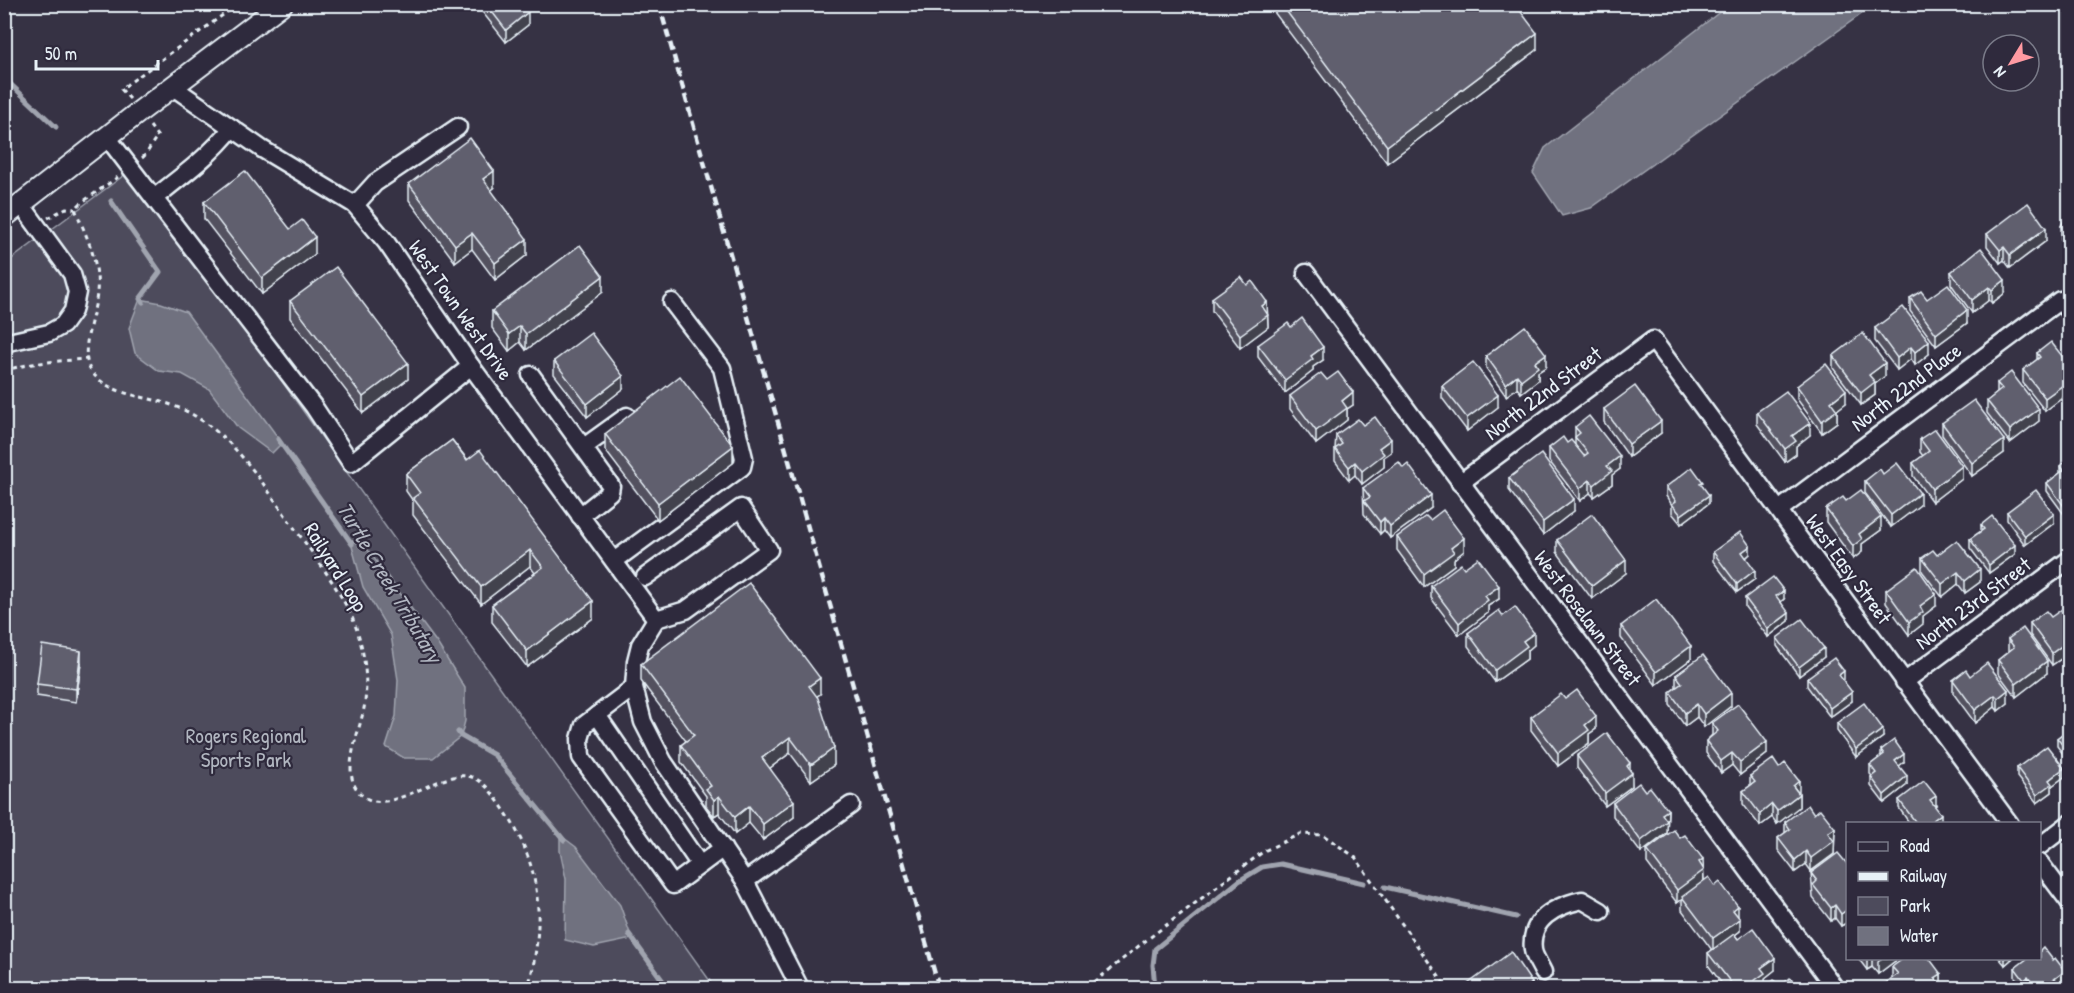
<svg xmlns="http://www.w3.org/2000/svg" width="2074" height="993" font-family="'Patrick Hand',sans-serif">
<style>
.green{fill:#4d4b5c;stroke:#9a9eaa;stroke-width:1.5}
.water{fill:#70717f;stroke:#a0a4af;stroke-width:1.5}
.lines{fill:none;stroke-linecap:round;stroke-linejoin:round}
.stream{stroke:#a0a4af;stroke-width:5}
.minor-casing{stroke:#e8f1f8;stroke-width:21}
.major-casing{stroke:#e8f1f8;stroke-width:24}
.path{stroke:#e8f1f8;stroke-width:3;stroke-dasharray:4.5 4.5;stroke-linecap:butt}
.minor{stroke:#2f2a3d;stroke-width:16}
.major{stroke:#2f2a3d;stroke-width:20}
.rail{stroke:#e8f1f8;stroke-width:4.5;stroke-dasharray:9 4.5;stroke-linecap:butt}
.wall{fill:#53515f;stroke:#e8f1f8;stroke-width:1.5}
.shaded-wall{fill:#43424d;stroke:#e8f1f8;stroke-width:1.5}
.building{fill:#605e6e;stroke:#e8f1f8;stroke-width:1.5}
.labels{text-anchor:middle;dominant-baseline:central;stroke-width:4.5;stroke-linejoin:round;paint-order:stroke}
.street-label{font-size:21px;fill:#e8f1f8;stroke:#2f2a3d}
.park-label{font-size:21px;fill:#b2b7c1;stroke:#2f2a3d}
.water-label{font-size:22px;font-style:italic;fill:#b2b7c2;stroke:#2f2a3d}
</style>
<rect width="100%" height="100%" fill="#363244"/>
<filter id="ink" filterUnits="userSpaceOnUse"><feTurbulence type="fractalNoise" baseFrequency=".0167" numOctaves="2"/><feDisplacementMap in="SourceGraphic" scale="12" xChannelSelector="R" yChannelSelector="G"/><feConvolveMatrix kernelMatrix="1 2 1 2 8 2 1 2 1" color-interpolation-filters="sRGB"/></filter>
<g filter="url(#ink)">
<!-- green -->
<path class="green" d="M 131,170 L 715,988 L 5,988 L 5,264 Z"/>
<!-- water -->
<g class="water">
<path d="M 1730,4 L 1874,5 L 1591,208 L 1562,216 L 1533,173 L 1545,148 Z"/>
<path d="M 140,299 L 161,303 L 186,312 L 282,443 L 272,453 L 238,428 L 209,389 L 182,374 L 159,371 L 135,353 L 129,328 Z"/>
<path d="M 350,539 L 365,546 L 437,643 L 465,688 L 465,721 L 461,736 L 433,758 L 404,758 L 386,747 L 396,716 L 398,680 L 391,635 L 363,587 Z"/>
<path d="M 560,835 L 576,847 L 620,905 L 632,939 L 594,947 L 565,940 L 566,879 L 560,851 Z"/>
</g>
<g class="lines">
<!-- stream -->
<g class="stream">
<path d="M 4,78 L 56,127"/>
<path d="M 111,201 L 160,272 L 140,299 L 143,302"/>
<path d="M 278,439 L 352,544"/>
<path d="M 458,732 L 461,736 L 494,755 L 564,840"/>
<path d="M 1385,887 L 1516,917"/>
<path d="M 629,934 L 668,988"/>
<path d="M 1155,988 L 1153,965 L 1155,949 L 1239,881 L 1262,867 L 1281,864 L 1364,883"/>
</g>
<!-- minor casing -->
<g class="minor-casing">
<g id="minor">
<path d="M 173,87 L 262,149 L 355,205 L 386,242 L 471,366 L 656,619"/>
<path d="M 107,137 L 314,407 L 351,463 L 471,366"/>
<path d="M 154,198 C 182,176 210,156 232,128"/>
<path d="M 355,205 L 375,183 L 458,127"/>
<path d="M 1306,273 L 1835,988"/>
<path d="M 4,343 L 49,333 L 63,325 L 73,311 L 77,292 L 72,274 L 21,204"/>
<path d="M 531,375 L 611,486 L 610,492 L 580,516"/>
<path d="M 584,447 L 627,416"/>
<path d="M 1460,483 L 1653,340 L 2010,824"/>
<path d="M 1779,510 L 2060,300 L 2070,313"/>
<path d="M 614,561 L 742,467 L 744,458 L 722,368 L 672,302"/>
<path d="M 645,577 L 741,508 L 769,550 L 686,610 L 656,619 L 640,645 L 636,661 L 634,687 L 643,722 L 663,761 L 745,881 L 800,988"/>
<path d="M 1904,682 L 2070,559"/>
<path d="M 634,687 L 584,725 L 580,739 L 581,757 L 673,885 L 723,848"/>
<path d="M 597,715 L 700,865"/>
<path d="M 2040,846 L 2070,823"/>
<path d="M 2040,863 L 2070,903"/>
<path d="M 745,881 L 851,805"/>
<path d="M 1543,972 C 1540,965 1534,957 1533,950 C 1529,918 1556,906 1582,900 L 1601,911"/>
</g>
</g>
<!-- major casing -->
<g class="major-casing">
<path id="major" d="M 4,217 L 139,112 L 282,4"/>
</g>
<!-- path -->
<g class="path">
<path d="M 130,99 L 121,89 L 238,4"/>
<path d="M 142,158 C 150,152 150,143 158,137 L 150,126"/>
<path d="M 118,177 L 81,203 L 75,209 C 86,235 100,263 97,292 C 96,314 78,351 91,371 C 110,397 147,395 174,406 C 182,409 191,413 198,418 C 239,444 263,484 290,522 C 311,551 334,581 350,613 C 363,640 368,673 365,702 C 362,728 340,768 358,791 C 383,823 436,771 468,776 C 483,779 492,793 500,804 C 542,863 546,920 528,988"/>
<path d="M 48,218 L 66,208 L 75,209"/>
<path d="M 4,371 C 30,362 60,361 87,359"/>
<path d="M 1087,988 L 1140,945 L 1264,851 L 1300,834 L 1323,835 L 1355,857 L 1447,988"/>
</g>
<!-- minor -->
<use href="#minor" class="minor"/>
<!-- major -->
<use href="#major" class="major"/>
<!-- rail -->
<path class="rail" d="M 659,4 L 939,988"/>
</g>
<!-- wall -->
<g class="wall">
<path d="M 476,4 L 522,4 L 528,25 L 506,42 Z"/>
<path d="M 1268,4 L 1515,4 L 1537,50 L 1387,163 Z"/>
<path d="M 409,184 L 494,188 L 491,190 L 527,255 L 495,280 L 472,249 L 455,262 L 409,200 Z"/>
<path d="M 204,202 L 315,254 L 262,294 L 204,219 Z"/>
<path d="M 2070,210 L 2070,244 L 2061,239 L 2061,226 Z"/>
<path d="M 1987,234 L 2046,241 L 2010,268 L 2004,260 L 2000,263 L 1987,246 Z"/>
<path d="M 1951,272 L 2005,293 L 1992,303 L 1989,300 L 1972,313 L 1951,284 Z"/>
<path d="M 1247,285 L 1267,302 L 1268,327 L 1240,348 L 1212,311 L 1212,298 Z"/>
<path d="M 603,292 L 526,350 L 520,342 L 509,351 L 492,328 L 492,311 Z"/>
<path d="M 1910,298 L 1927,299 L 1967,323 L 1936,346 L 1910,311 Z"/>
<path d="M 290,301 L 408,379 L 363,413 L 290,318 Z"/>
<path d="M 1875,328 L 1929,354 L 1915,365 L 1911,359 L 1897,370 L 1875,341 Z"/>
<path d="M 1258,345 L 1323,360 L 1313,367 L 1313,371 L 1285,393 L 1258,357 Z"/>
<path d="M 2037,353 L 2070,366 L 2070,392 L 2045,411 L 2023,383 L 2023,370 L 2037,360 Z"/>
<path d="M 1486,356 L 1546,367 L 1538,372 L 1538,380 L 1521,393 L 1517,388 L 1506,396 L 1486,368 Z"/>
<path d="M 1833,356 L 1885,376 L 1875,384 L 1875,395 L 1861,405 L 1833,368 Z"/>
<path d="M 554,361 L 623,389 L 587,417 L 554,374 Z"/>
<path d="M 1327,380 L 1353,405 L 1347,409 L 1347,420 L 1316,444 L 1290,409 L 1290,396 Z"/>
<path d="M 1997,383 L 2039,421 L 2010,443 L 1987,413 L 1987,401 L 1997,393 Z"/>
<path d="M 1442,386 L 1498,407 L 1467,431 L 1442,398 Z"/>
<path d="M 1797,386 L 1846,403 L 1837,410 L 1837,422 L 1822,433 L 1797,399 Z"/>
<path d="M 1604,409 L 1661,433 L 1629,457 L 1604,422 Z"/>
<path d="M 1757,412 L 1810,435 L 1796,446 L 1796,454 L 1785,462 L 1757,424 Z"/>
<path d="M 1942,423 L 2004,453 L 1972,476 L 1942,435 Z"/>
<path d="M 1363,425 L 1391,452 L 1384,457 L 1384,467 L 1362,484 L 1355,475 L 1349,480 L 1335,461 L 1335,449 L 1336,435 Z"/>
<path d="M 1575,427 L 1620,469 L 1612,475 L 1612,484 L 1594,497 L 1590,493 L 1580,501 L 1549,461 L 1549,448 L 1567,443 L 1575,445 Z"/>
<path d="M 605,434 L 733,463 L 658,520 L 605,450 Z"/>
<path d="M 1920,439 L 1962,479 L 1932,502 L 1913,476 L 1913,463 L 1923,456 L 1920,452 Z"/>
<path d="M 452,440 L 593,618 L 527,667 L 492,622 L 492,605 L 535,573 L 530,566 L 481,604 L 413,515 L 413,501 L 406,491 L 406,474 Z"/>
<path d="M 2070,459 L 2066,517 L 2047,491 L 2047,483 L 2060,473 L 2060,466 Z"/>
<path d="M 1509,478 L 1574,511 L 1543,535 L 1509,490 Z"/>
<path d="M 1865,481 L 1920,505 L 1891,527 L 1865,493 Z"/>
<path d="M 1666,487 L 1703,487 L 1709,503 L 1681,524 L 1672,513 L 1672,505 L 1666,496 Z"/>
<path d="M 1363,488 L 1431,508 L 1390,538 L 1384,530 L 1380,534 L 1364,514 Z"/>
<path d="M 1826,509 L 1881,530 L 1862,544 L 1862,552 L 1853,559 L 1826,522 Z"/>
<path d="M 2007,512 L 2054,523 L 2025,545 L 2007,520 Z"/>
<path d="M 1430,520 L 1464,551 L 1454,559 L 1454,565 L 1424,587 L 1397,550 L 1397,537 Z"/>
<path d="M 1981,525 L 2015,554 L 1989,573 L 1970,548 L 1970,539 L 1981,531 Z"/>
<path d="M 1557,540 L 1626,573 L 1592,599 L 1557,552 Z"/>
<path d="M 1713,552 L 1750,554 L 1746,558 L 1755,579 L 1737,592 L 1713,561 Z"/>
<path d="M 1937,555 L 1980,582 L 1965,593 L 1958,584 L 1942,597 L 1922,571 L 1922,558 Z"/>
<path d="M 1464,568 L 1499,599 L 1488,606 L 1488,613 L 1459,635 L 1431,598 L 1431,586 Z"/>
<path d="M 1886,590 L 1936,606 L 1923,616 L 1923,624 L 1909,635 L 1886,603 Z"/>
<path d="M 1745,598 L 1784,599 L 1781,602 L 1789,621 L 1768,637 L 1745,607 Z"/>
<path d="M 2070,613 L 2070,656 L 2068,654 L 2052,665 L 2030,635 L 2030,623 Z"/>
<path d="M 1503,616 L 1534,645 L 1527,651 L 1527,659 L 1495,682 L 1468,646 L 1468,633 Z"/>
<path d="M 1621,626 L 1691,659 L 1656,685 L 1621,638 Z"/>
<path d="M 1777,638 L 1824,657 L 1799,676 L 1777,646 Z"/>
<path d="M 2008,639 L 2047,673 L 2016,697 L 1998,673 L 1998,660 L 2008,652 Z"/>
<path d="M 81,663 L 76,702 L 37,696 L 37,684 Z"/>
<path d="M 641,664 L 820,694 L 817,696 L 834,765 L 811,781 L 790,753 L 770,768 L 794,817 L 763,840 L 749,823 L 735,834 L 719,813 L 714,816 L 706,806 L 706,796 L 681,762 L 681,745 L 686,741 L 641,681 Z"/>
<path d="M 1676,675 L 1731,706 L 1704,727 L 1697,717 L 1685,726 L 1670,705 L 1670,692 L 1676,687 Z"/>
<path d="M 1970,676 L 2008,703 L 1998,711 L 1995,707 L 1975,723 L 1953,693 L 1953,680 Z"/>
<path d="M 1807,678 L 1844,680 L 1843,680 L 1852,701 L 1830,717 L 1807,686 Z"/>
<path d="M 1565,699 L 1596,729 L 1589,734 L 1589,743 L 1558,766 L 1531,730 L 1531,717 Z"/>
<path d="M 1712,723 L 1767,754 L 1740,775 L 1732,765 L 1721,773 L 1706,753 L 1706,741 L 1712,735 Z"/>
<path d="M 1837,723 L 1883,737 L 1856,757 L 1837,731 Z"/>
<path d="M 2070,728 L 2070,763 L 2057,746 L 2057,738 Z"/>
<path d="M 1881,750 L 1904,762 L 1899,766 L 1907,785 L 1884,803 L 1871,786 L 1871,777 L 1872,776 L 1870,774 L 1870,765 L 1881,757 Z"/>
<path d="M 1577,756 L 1630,770 L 1632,786 L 1605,806 L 1577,768 Z"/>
<path d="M 2017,768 L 2064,777 L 2052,786 L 2052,792 L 2037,803 L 2017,777 Z"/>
<path d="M 1750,776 L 1799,794 L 1799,807 L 1777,824 L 1772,817 L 1760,826 L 1743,804 L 1743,791 L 1750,786 Z"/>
<path d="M 1645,791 L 1668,810 L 1667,833 L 1641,853 L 1613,816 L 1613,803 Z"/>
<path d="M 1899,800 L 1936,805 L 1934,806 L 1941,823 L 1940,824 L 1910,824 L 1899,808 Z"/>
<path d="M 1785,822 L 1835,828 L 1834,854 L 1811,871 L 1806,864 L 1795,872 L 1778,850 L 1778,838 L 1785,833 Z"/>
<path d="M 1680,838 L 1703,868 L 1704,881 L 1738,916 L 1740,931 L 1735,935 L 1738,939 L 1775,970 L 1765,978 L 1765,986 L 1761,988 L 1725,988 L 1708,965 L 1708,953 L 1712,950 L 1682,910 L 1682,899 L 1677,903 L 1647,863 L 1647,850 Z"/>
<path d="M 1811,873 L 1848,922 L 1841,926 L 1835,918 L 1831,921 L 1813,898 Z"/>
<path d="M 1858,958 L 1899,958 L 1878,974 L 1872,967 L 1867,970 Z"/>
<path d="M 1999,958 L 2013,958 L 2005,965 Z"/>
<path d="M 1892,967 L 1941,974 L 1941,988 L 1886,988 L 1886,983 L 1892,978 Z"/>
<path d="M 2015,968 L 2065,979 L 2053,988 L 2030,988 L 2028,986 L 2024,988 L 2015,977 Z"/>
</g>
<!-- shaded-wall -->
<g class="shaded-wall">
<path d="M 528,12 L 528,25 L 506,42 L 506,30 Z"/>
<path d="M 1537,33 L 1537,50 L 1387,163 L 1387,146 Z"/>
<path d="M 494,171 L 494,188 L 483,196 L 483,179 Z"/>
<path d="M 2046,228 L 2046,241 L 2010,268 L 2010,255 Z"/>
<path d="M 472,233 L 472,249 L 455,262 L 455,245 Z"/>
<path d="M 315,237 L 315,254 L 262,294 L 262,278 Z"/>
<path d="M 527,239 L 527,255 L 495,280 L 495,263 Z"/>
<path d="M 2004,247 L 2004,260 L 2000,263 L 2000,250 Z"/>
<path d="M 603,276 L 603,292 L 526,350 L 526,334 Z"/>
<path d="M 2005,280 L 2005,293 L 1992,303 L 1992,290 Z"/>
<path d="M 1989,287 L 1989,300 L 1972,313 L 1972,300 Z"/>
<path d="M 1267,302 L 1268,327 L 1240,348 L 1240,335 L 1262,306 Z"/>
<path d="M 1967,310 L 1967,323 L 1936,346 L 1936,334 Z"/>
<path d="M 520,326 L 520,342 L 509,351 L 509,334 Z"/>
<path d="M 1929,341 L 1929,354 L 1915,365 L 1915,352 Z"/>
<path d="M 1323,347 L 1323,360 L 1313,367 L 1313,371 L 1285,393 L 1285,380 L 1311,356 Z"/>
<path d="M 1911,347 L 1911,359 L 1897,370 L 1897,358 Z"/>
<path d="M 1546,354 L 1546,367 L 1538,372 L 1538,380 L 1521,393 L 1521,380 L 1535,362 Z"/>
<path d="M 408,363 L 408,379 L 363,413 L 363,397 Z"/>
<path d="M 1885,363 L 1885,376 L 1875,384 L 1875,395 L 1861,405 L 1861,393 L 1869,375 Z"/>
<path d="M 1517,375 L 1517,388 L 1506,396 L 1506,384 Z"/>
<path d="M 623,376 L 623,389 L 587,417 L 587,404 Z"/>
<path d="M 2070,380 L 2070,392 L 2045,411 L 2045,398 Z"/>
<path d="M 1846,390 L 1846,403 L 1837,410 L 1837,422 L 1822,433 L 1822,421 L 1831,402 Z"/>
<path d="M 1353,392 L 1353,405 L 1347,409 L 1347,420 L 1316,444 L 1316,431 L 1342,401 Z"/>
<path d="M 1498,395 L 1498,407 L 1467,431 L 1467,418 Z"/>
<path d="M 2039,409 L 2039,421 L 2010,443 L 2010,430 Z"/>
<path d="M 1661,421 L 1661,433 L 1629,457 L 1629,444 Z"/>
<path d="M 1810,423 L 1810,435 L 1796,446 L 1796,454 L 1785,462 L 1785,449 L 1792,436 Z"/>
<path d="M 1391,439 L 1391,452 L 1384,457 L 1384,467 L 1362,484 L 1362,471 L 1379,448 Z"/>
<path d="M 2004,440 L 2004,453 L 1972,476 L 1972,463 Z"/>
<path d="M 733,446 L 733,463 L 658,520 L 658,503 Z"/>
<path d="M 1620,456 L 1620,469 L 1612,475 L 1612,484 L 1594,497 L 1594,485 L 1607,466 Z"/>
<path d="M 1355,462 L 1355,475 L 1349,480 L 1349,467 Z"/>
<path d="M 1962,466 L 1962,479 L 1932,502 L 1932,489 Z"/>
<path d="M 1590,480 L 1590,493 L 1580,501 L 1580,488 Z"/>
<path d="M 1920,493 L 1920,505 L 1891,527 L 1891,515 Z"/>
<path d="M 1431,495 L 1431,508 L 1390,538 L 1390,526 Z"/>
<path d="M 1709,495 L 1709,503 L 1681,524 L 1681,515 Z"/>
<path d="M 1574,499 L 1574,511 L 1543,535 L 1543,522 Z"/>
<path d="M 2070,506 L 2070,515 L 2066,517 L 2066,509 Z"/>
<path d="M 2054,514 L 2054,523 L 2025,545 L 2025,536 Z"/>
<path d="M 1881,517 L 1881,530 L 1862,544 L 1862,552 L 1853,559 L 1853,546 L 1859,534 Z"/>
<path d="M 1384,518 L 1384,530 L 1380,534 L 1380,522 Z"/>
<path d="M 1464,538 L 1464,551 L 1454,559 L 1454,565 L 1424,587 L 1424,574 L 1451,548 Z"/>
<path d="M 2015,545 L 2015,554 L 1989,573 L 1989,565 Z"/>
<path d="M 1750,546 L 1750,554 L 1742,561 L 1742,552 Z"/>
<path d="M 530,550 L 530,566 L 481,604 L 481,587 Z"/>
<path d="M 1626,560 L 1626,573 L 1592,599 L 1592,586 Z"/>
<path d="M 1980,569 L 1980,582 L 1965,593 L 1965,581 Z"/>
<path d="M 1755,570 L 1755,579 L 1737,592 L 1737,584 Z"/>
<path d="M 1958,572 L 1958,584 L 1942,597 L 1942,584 Z"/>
<path d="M 1499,586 L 1499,599 L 1488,606 L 1488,613 L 1459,635 L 1459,623 L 1485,596 Z"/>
<path d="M 1784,591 L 1784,599 L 1776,605 L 1776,596 Z"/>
<path d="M 1936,594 L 1936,606 L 1923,616 L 1923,624 L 1909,635 L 1909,622 L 1920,606 Z"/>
<path d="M 593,601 L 593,618 L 527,667 L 527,651 Z"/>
<path d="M 1789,613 L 1789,621 L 1768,637 L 1768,629 Z"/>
<path d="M 1534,633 L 1534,645 L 1527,651 L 1527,659 L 1495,682 L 1495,670 L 1523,641 Z"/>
<path d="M 2068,641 L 2068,654 L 2052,665 L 2052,653 Z"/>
<path d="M 1691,646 L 1691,659 L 1656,685 L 1656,672 Z"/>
<path d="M 1824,648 L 1824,657 L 1799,676 L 1799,667 Z"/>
<path d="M 81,651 L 81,663 L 76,702 L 76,689 Z"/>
<path d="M 2047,661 L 2047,673 L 2016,697 L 2016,684 Z"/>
<path d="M 1844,671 L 1844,680 L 1839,684 L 1839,675 Z"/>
<path d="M 820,678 L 820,694 L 809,702 L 809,686 Z"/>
<path d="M 2008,690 L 2008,703 L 1998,711 L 1998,698 Z"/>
<path d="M 1852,692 L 1852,701 L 1830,717 L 1830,708 Z"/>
<path d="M 1731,693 L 1731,706 L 1704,727 L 1704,714 Z"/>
<path d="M 1995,695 L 1995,707 L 1975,723 L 1975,710 Z"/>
<path d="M 1697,704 L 1697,717 L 1685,726 L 1685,713 Z"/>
<path d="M 1596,716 L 1596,729 L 1589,734 L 1589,743 L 1558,766 L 1558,753 L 1585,725 Z"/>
<path d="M 1883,729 L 1883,737 L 1856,757 L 1856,749 Z"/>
<path d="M 790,737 L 790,753 L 762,774 L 762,758 Z"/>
<path d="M 1767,742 L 1767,754 L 1740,775 L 1740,762 Z"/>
<path d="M 834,748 L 834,765 L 811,781 L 811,765 Z"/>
<path d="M 1732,753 L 1732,765 L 1721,773 L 1721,761 Z"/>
<path d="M 1904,754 L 1904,762 L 1895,769 L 1895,761 Z"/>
<path d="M 1630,763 L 1630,775 L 1632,773 L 1632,786 L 1605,806 L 1605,793 L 1627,766 Z"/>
<path d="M 2064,768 L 2064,777 L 2052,786 L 2052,792 L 2037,803 L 2037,795 L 2049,780 Z"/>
<path d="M 1907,776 L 1907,785 L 1884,803 L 1884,795 Z"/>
<path d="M 1799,781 L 1799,794 L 1793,786 Z"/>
<path d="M 1799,794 L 1799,807 L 1777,824 L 1777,811 Z"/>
<path d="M 719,796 L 719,813 L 714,816 L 714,800 Z"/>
<path d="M 1936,796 L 1936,805 L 1930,809 L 1930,800 Z"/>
<path d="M 794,801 L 794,817 L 763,840 L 763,824 Z"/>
<path d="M 1772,804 L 1772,817 L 1760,826 L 1760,814 Z"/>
<path d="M 749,806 L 749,823 L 735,834 L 735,817 Z"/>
<path d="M 1668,810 L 1667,833 L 1641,853 L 1641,841 L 1662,814 Z"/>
<path d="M 1941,814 L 1941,823 L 1940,824 L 1928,824 Z"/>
<path d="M 1835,828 L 1834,854 L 1811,871 L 1811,858 L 1828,833 Z"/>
<path d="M 1806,851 L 1806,864 L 1795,872 L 1795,860 Z"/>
<path d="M 1703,859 L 1704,883 L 1677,903 L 1677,890 L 1699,862 Z"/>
<path d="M 1835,905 L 1835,918 L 1831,921 L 1831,908 Z"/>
<path d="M 1738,906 L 1738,919 L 1733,910 Z"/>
<path d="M 1848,909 L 1848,922 L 1841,926 L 1841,914 Z"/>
<path d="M 1740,919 L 1740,931 L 1713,951 L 1713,938 Z"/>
<path d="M 1775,958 L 1775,970 L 1765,978 L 1765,986 L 1761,988 L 1744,988 L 1761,968 Z"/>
<path d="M 1867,958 L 1872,958 L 1872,967 L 1867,970 Z"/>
<path d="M 1882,958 L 1899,958 L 1878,974 L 1878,962 Z"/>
<path d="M 2005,958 L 2013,958 L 2005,965 Z"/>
<path d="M 2065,971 L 2065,979 L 2053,988 L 2042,988 Z"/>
<path d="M 1941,974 L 1941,988 L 1935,988 L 1935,978 Z"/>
<path d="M 2028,977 L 2028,986 L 2024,988 L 2024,980 Z"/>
<path d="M 1532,983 L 1532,988 L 1525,988 Z"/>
</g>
<!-- building -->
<g class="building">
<path d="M 486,4 L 522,4 L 528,12 L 506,30 Z"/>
<path d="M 1281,4 L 1515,4 L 1537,33 L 1387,146 Z"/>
<path d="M 470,138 L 494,171 L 483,179 L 527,239 L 495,263 L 472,233 L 455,245 L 409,184 Z"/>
<path d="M 245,171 L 290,229 L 302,220 L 315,237 L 262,278 L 204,202 Z"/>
<path d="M 2028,203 L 2046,228 L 2010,255 L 2004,247 L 2000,250 L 1987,234 Z"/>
<path d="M 2070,210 L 2070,231 L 2061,226 Z"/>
<path d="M 580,245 L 603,276 L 526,334 L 520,326 L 509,334 L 492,311 Z"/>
<path d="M 1981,248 L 2005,280 L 1992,290 L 1989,287 L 1972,300 L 1951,272 Z"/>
<path d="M 336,267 L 408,363 L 363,397 L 290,301 Z"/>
<path d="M 1241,277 L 1247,285 L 1252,281 L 1267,302 L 1262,306 L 1268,315 L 1240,335 L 1212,298 Z"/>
<path d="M 1948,284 L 1967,310 L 1936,334 L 1910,298 L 1921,291 L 1927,299 Z"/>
<path d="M 1903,307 L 1929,341 L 1915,352 L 1911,347 L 1897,358 L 1875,328 Z"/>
<path d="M 1302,318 L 1323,347 L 1311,356 L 1313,359 L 1285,380 L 1258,345 L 1288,323 L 1291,327 Z"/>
<path d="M 1525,326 L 1546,354 L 1535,362 L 1538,367 L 1521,380 L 1517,375 L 1506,384 L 1486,356 Z"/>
<path d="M 591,333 L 623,376 L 587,404 L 554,361 Z"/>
<path d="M 1863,333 L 1885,363 L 1869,375 L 1875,382 L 1861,393 L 1833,356 Z"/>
<path d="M 2051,342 L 2070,366 L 2070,380 L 2045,398 L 2023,370 L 2040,357 L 2037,353 Z"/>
<path d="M 1473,362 L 1498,395 L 1467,418 L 1442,386 Z"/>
<path d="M 1826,364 L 1846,390 L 1831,402 L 1837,410 L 1822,421 L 1797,386 Z"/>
<path d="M 1338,372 L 1353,392 L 1342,401 L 1347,408 L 1316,431 L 1290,396 L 1321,373 L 1327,380 Z"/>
<path d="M 2011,372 L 2039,409 L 2010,430 L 1987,401 L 2002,389 L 1997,383 Z"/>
<path d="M 680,376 L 733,446 L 658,503 L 605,434 Z"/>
<path d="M 1635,386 L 1661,421 L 1629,444 L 1604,409 Z"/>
<path d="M 1786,391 L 1810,423 L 1792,436 L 1796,441 L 1785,449 L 1757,412 Z"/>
<path d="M 1974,400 L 2004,440 L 1972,463 L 1942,423 Z"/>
<path d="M 1589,416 L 1620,456 L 1607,466 L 1612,471 L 1594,485 L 1590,480 L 1580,488 L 1549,448 L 1563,437 L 1567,443 L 1571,440 L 1584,456 L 1588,453 L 1575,437 L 1580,433 L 1575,427 Z"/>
<path d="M 1375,417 L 1391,439 L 1379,448 L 1384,454 L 1362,471 L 1355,462 L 1349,467 L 1335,449 L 1342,444 L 1336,435 L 1358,419 L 1363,425 Z"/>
<path d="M 1935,429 L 1962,466 L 1932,489 L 1913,463 L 1929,451 L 1920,439 Z"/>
<path d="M 452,440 L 467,460 L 480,450 L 593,601 L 527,651 L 492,605 L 543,567 L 530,550 L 481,587 L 413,498 L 420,493 L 406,474 Z"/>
<path d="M 1541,454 L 1574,499 L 1543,522 L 1509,478 Z"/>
<path d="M 2070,459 L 2070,506 L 2066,509 L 2047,483 L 2064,470 L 2060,466 Z"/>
<path d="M 1399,462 L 1403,468 L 1408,464 L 1431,495 L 1390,526 L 1384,518 L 1380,522 L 1364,501 L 1370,497 L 1363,488 Z"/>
<path d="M 1897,463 L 1920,493 L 1891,515 L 1865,481 L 1880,469 L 1883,474 Z"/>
<path d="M 1692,467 L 1703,482 L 1700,483 L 1709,495 L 1681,515 L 1672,504 L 1676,501 L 1666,487 Z"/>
<path d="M 1861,490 L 1881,517 L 1859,534 L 1862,539 L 1853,546 L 1826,509 L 1843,497 L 1846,501 Z"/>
<path d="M 2036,490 L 2054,514 L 2025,536 L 2007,512 Z"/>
<path d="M 1443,510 L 1464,538 L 1451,548 L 1454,552 L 1424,574 L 1397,537 L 1426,516 L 1430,520 Z"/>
<path d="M 1592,514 L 1626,560 L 1592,586 L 1557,540 Z"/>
<path d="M 1992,516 L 2015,545 L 1989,565 L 1970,539 L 1984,529 L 1981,525 Z"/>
<path d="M 1740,532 L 1750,546 L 1742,552 L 1755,570 L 1737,584 L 1713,552 Z"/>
<path d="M 1957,540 L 1980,569 L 1965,581 L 1958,572 L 1942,584 L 1922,558 L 1933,550 L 1937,555 Z"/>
<path d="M 1478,558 L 1499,586 L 1485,596 L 1488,600 L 1459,623 L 1431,586 L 1461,564 L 1464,568 Z"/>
<path d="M 1917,567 L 1936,594 L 1920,606 L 1923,612 L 1909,622 L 1886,590 Z"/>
<path d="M 1773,577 L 1784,591 L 1776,596 L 1789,613 L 1768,629 L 1745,598 Z"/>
<path d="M 749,583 L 820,678 L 809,686 L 818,698 L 834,748 L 811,765 L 790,737 L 762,758 L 794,801 L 763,824 L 749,806 L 735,817 L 719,796 L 714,800 L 706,789 L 711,786 L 681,745 L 694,735 L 641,664 Z"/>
<path d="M 1656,599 L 1691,646 L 1656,672 L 1621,626 Z"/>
<path d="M 1515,607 L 1534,633 L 1523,641 L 1527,646 L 1495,670 L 1468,633 L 1499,610 L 1503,616 Z"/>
<path d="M 2065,607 L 2070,613 L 2070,643 L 2068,641 L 2052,653 L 2030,623 L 2046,611 L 2051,617 Z"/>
<path d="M 1802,619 L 1824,648 L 1799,667 L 1777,638 Z"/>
<path d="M 2023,628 L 2047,661 L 2016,684 L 1998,660 L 2014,647 L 2008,639 Z"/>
<path d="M 42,645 L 81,651 L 76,689 L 37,684 Z"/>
<path d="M 1703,655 L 1731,693 L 1704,714 L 1697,704 L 1685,713 L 1670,692 L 1682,683 L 1676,675 Z"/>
<path d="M 1834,658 L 1844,671 L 1839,675 L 1852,692 L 1830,708 L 1807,678 Z"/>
<path d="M 1987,663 L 2008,690 L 1998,698 L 1995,695 L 1975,710 L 1953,680 L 1966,670 L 1970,676 Z"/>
<path d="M 1577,690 L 1596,716 L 1585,725 L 1589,730 L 1558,753 L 1531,717 L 1561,694 L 1565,699 Z"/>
<path d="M 1864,703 L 1883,729 L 1856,749 L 1837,723 Z"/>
<path d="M 1738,704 L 1767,742 L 1740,762 L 1732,753 L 1721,761 L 1706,741 L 1718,731 L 1712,723 Z"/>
<path d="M 2070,728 L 2070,755 L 2057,738 Z"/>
<path d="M 1607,733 L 1630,763 L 1627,766 L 1632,773 L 1605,793 L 1577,756 Z"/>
<path d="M 1894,740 L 1904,754 L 1895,761 L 1907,776 L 1884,795 L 1871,777 L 1876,773 L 1870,765 L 1884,754 L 1881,750 Z"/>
<path d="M 2047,746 L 2064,768 L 2049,780 L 2052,784 L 2037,795 L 2017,768 Z"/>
<path d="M 1773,759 L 1779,768 L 1785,763 L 1799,781 L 1793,786 L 1799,794 L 1777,811 L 1772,804 L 1760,814 L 1743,791 L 1755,782 L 1750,776 Z"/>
<path d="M 1924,781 L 1936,796 L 1930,800 L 1941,814 L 1928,824 L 1917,824 L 1899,800 Z"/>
<path d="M 1639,783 L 1645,791 L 1650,787 L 1668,810 L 1662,814 L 1667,821 L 1641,841 L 1613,803 Z"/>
<path d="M 1808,805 L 1814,814 L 1820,809 L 1835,828 L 1828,833 L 1834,841 L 1811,858 L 1806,851 L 1795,860 L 1778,838 L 1790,829 L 1785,822 Z"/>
<path d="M 1674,830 L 1680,838 L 1685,835 L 1703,859 L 1699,862 L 1704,870 L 1677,890 L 1647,850 Z"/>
<path d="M 1838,853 L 1848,865 L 1848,909 L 1841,914 L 1835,905 L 1831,908 L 1813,885 L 1817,881 L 1811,873 Z"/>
<path d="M 1709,877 L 1715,886 L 1720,882 L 1738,906 L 1733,910 L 1740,919 L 1713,938 L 1682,897 Z"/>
<path d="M 1753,928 L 1775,958 L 1761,968 L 1765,973 L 1744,988 L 1735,988 L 1708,953 L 1734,934 L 1738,939 Z"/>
<path d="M 2043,947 L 2053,960 L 2055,958 L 2065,971 L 2042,988 L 2036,988 L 2028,977 L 2024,980 L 2015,968 L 2028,958 L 2040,958 L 2040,950 Z"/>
<path d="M 1511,952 L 1532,983 L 1525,988 L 1467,988 L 1465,986 Z"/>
<path d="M 1904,958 L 1929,958 L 1941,974 L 1935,978 L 1941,986 L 1937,988 L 1890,988 L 1886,983 L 1898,974 L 1892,967 Z"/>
<path d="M 1790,978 L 1798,988 L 1764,988 L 1774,980 L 1779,987 Z"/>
<path d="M 2070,983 L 2070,988 L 2062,988 Z"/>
</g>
</g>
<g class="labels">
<!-- street labels -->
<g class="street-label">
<text transform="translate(461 310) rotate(55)">West Town West Drive</text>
<text transform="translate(1906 387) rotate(-37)">North 22nd Place</text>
<text transform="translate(1543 393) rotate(-37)">North 22nd Street</text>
<text transform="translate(336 567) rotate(58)">Railyard Loop</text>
<text transform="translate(1849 569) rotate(54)">West Easy Street</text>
<text transform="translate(1973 603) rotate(-37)">North 23rd Street</text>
<text transform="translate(1588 618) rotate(53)">West Roselawn Street</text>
</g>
<!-- park labels -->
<g class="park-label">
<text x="246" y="735">Rogers Regional<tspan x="246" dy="24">Sports Park</tspan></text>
</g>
<!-- water labels -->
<g class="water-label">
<text transform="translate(390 582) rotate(59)">Turtle Creek Tributary</text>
</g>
</g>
<!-- margin -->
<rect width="2074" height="993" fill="none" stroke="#2f2a3d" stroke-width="24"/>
<rect x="12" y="12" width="2050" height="969" fill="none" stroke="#e8f1f8" stroke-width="2" filter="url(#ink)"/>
<!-- legend -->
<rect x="1846" y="822" width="195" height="138" fill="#2f2a3d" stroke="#797a88" stroke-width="1.5"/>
<rect x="1858" y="842" width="30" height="9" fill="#2f2a3d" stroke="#797a88" stroke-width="1.5"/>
<text x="1900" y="852" font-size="18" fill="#e8f1f8">Road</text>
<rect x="1858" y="872" width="30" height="9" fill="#e8f1f8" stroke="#797a88" stroke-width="1.5"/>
<text x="1900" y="882" font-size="18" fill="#e8f1f8">Railway</text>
<rect x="1858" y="897" width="30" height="18" fill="#4d4b5c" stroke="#797a88" stroke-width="1.5"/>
<text x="1900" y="912" font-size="18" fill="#e8f1f8">Park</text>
<rect x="1858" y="927" width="30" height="18" fill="#70717f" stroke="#797a88" stroke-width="1.5"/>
<text x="1900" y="942" font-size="18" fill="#e8f1f8">Water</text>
<!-- north arrow -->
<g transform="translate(2011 63) rotate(232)"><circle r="28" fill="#2f2a3d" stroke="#797a88" stroke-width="1.5"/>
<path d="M0-4.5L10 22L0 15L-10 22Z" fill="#ff9aa2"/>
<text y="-9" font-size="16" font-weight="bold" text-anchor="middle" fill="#e8f1f8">N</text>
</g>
<!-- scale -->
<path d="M36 60v9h122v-9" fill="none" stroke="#e8f1f8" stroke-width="3"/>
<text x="45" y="60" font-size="18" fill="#e8f1f8" stroke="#2f2a3d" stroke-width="4.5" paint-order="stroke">50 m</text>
</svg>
